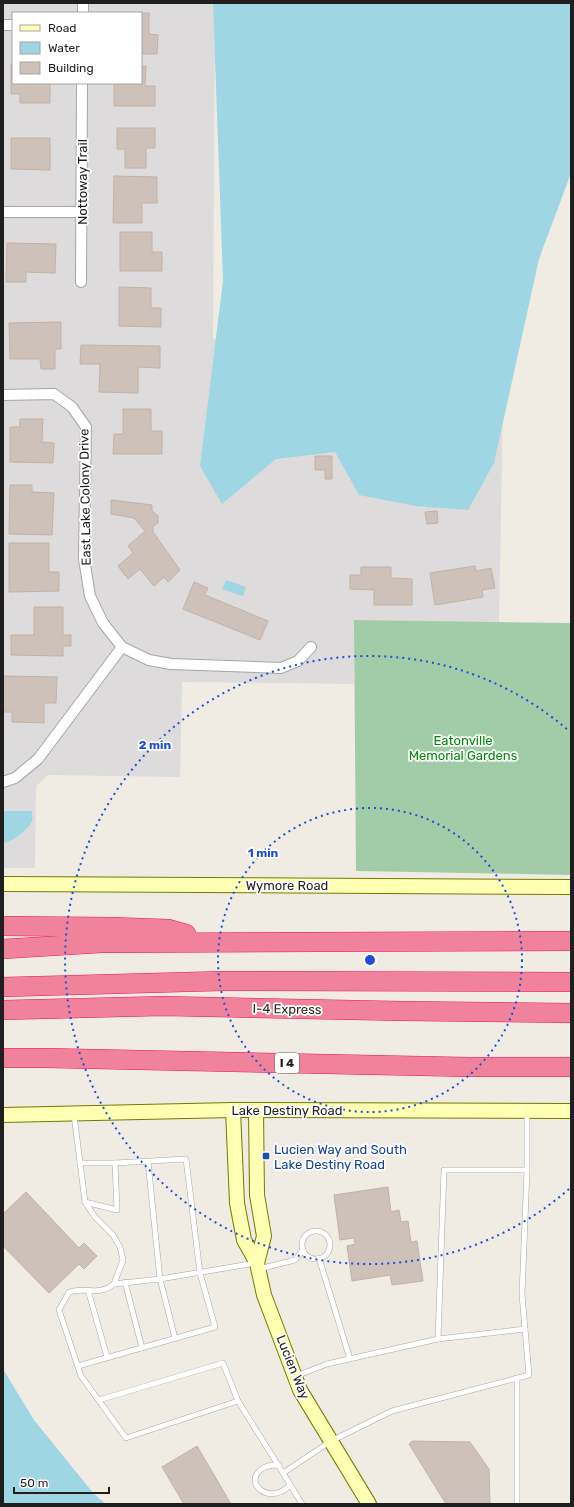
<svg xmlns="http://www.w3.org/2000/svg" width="574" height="1507" font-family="Rubik,sans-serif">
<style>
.residential{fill:#dddbdb;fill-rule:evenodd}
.cemetery{fill:#a2cca7}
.water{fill:#9fd6e3}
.building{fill:#cdc1b9;stroke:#c4b1a4}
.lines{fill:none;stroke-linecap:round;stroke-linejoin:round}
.lane-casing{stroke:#a6a6a6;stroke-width:6}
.street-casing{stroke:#a6a6a6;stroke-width:12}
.secondary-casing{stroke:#727b00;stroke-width:16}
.highway-casing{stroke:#ed1265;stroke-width:20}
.lane{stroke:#fff;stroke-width:5}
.street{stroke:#fff;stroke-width:10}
.secondary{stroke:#feffb3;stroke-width:14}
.highway{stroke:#f0839b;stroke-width:19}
.ring{fill:none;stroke:#1d4ed8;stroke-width:2;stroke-dasharray:2 4}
.transit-dot{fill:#1a4fb4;stroke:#fff;stroke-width:1.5}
.labels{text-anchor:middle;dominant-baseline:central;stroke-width:3.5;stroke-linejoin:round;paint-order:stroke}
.shield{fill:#fff;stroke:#626262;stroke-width:1}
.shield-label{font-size:12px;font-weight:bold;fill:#1f1f1f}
.street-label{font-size:13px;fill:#1f1f1f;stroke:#fff}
.park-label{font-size:13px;fill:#008907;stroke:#fff}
.transit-label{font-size:13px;fill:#164399;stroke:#fff;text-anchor:start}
.centre{fill:#1d4ed8;stroke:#fff;stroke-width:2}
.ring-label{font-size:12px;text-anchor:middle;font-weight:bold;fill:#1d4ed8;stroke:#fff;stroke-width:3.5;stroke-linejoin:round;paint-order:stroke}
</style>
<rect width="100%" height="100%" fill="#f0ece4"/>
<!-- residential -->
<path class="residential" d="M 3,3 L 215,3 L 213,339 L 504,344 L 499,623 L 355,620 L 354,684 L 182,682 L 180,777 L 48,775 L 36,786 L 35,868 L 3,868 ZM 13,13 L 141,13 L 141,83 L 13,83 Z"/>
<!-- cemetery -->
<path class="cemetery" d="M 354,620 L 571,623 L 571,875 L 356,871 Z"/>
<!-- water -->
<g class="water">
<path d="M 213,3 L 571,3 L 571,173 L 539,259 L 494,463 L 468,510 L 416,506 L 359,495 L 335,452 L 276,459 L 222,504 L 200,466 L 223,281 Z"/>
<path d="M 226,580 L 246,587 L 243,596 L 222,589 Z"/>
<path d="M 3,811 L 32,811 C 32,814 33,819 32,821 C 29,829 11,843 3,843 Z"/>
<path d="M 3,1369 L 34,1420 L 94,1494 L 106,1504 L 3,1504 Z"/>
</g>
<!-- building -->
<g class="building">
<path d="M 141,13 L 149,13 L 149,34 L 158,35 L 157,54 L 141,54 Z"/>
<path d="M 11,64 L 13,64 L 13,83 L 50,83 L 50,103 L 20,103 L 20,94 L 11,94 Z"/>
<path d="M 141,66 L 146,66 L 145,86 L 155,86 L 155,106 L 114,106 L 114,83 L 141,83 Z"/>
<path d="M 117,128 L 155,128 L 155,148 L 146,148 L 146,168 L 125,168 L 125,149 L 117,149 Z"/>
<path d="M 11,138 L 50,138 L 50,170 L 11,169 Z"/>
<path d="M 114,176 L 157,177 L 157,203 L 142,203 L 142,223 L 113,223 Z"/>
<path d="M 120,232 L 152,232 L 152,252 L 162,252 L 162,271 L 120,271 Z"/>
<path d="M 7,243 L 56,244 L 55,273 L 26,272 L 26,282 L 6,282 Z"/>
<path d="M 119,287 L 151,288 L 151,308 L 161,308 L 161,327 L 119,326 Z"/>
<path d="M 61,322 L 61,349 L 55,349 L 55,369 L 41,369 L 40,359 L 10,359 L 9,323 Z"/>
<path d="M 81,345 L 160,346 L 160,368 L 138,367 L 138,393 L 99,392 L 100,364 L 80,364 Z"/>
<path d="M 123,409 L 151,409 L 151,431 L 162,431 L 162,454 L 113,454 L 114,434 L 123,434 Z"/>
<path d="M 20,419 L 43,419 L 42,442 L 54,443 L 53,463 L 10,462 L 10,427 L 20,427 Z"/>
<path d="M 315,456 L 332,456 L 332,479 L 325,479 L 325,470 L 315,470 Z"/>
<path d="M 10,485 L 32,485 L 32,492 L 54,493 L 52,535 L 9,534 Z"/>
<path d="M 111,500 L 152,505 L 152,511 L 158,516 L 158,523 L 153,526 L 153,532 L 180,570 L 168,582 L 164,577 L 154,586 L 140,569 L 128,579 L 118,566 L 133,553 L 128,546 L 145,531 L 134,518 L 111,514 Z"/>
<path d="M 437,511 L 438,523 L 427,524 L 425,512 Z"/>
<path d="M 9,543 L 49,543 L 49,572 L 59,572 L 59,591 L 9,592 Z"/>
<path d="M 475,566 L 476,571 L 491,568 L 495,588 L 482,590 L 483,597 L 435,605 L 430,573 Z"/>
<path d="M 361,567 L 391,567 L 391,578 L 412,579 L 412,605 L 374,605 L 374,590 L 350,589 L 350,575 L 361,575 Z"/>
<path d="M 194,582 L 208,588 L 205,595 L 268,621 L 260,640 L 183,609 Z"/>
<path d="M 34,607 L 63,607 L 63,635 L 71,635 L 71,646 L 63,646 L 63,656 L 11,655 L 11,635 L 34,635 Z"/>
<path d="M 3,676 L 57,677 L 56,703 L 44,703 L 44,723 L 12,722 L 12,712 L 3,712 Z"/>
<path d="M 388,1187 L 391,1212 L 399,1210 L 401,1222 L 408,1221 L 411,1242 L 417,1241 L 423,1281 L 392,1285 L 390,1275 L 352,1281 L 347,1246 L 355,1244 L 354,1238 L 340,1240 L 334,1195 Z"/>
<path d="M 26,1192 L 79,1248 L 84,1243 L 97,1256 L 84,1269 L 79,1264 L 49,1293 L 3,1246 L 3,1214 Z"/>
<path d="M 412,1441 L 470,1442 L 489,1469 L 490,1504 L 446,1504 L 409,1444 Z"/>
<path d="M 197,1446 L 231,1504 L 184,1504 L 162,1467 Z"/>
</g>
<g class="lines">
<!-- lane casing -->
<g class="lane-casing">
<g id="lane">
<path d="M 74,1115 L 85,1202 L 117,1210 L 115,1163 L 186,1159 L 200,1273 L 215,1327 L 78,1366"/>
<path d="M 148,1162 L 160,1279 L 114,1284 C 98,1297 87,1286 69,1292 L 59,1310 L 81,1376 L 126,1438 L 238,1401"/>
<path d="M 80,1163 L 115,1163"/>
<path d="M 85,1202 L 95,1217 L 113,1235 L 120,1247 L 123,1260 L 114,1284"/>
<circle cx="316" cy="1245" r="14"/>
<path d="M 319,1258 L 350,1359"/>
<path d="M 259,1269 L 295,1260 L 303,1250"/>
<path d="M 125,1282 L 142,1348"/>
<path d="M 88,1290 L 107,1357"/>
<path d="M 525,1329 L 522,1295 L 527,1170"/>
<path d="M 175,1338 L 160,1279 L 256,1263"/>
<path d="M 296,1376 L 327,1364 L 438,1339"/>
<path d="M 99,1400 L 223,1363 L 238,1401 L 283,1473"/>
<path d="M 279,1465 C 273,1465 268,1465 263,1468 C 241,1482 270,1507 290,1485"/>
<path d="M 302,1504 L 283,1473 L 331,1441 L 392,1411 L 529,1375 L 525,1329 L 438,1339 L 444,1170 L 527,1170 L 527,1111"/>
<path d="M 517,1504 L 517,1378"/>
</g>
</g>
<!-- street casing -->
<g class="street-casing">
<g id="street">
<path d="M 83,13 L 83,3"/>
<path d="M 3,25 L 13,25"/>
<path d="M 3,212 L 81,212"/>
<path d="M 81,282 L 82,83"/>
<path d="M 3,395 L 54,394 L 72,407 L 86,427 L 84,559 L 90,596 L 103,623 L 122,647 L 149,660 L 171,664 L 281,668 L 298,661 L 311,647"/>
<path d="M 3,782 L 15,778 L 38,759 L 122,647"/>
</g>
</g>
<!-- secondary casing -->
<g class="secondary-casing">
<g id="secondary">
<path d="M 3,884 L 571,887"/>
<path d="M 233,1110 L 237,1203 L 244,1240 L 257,1263 L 264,1295 L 300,1390 L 369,1504"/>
<path d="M 256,1110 L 257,1195 L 264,1236 L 257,1263"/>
<path d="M 3,1115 L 233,1110 L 571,1111"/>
</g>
</g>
<!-- highway casing -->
<g class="highway-casing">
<g id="highway">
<path d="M 3,926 L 112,927 L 168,929 L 186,934"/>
<path d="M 3,949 L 101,943 L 571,941"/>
<path d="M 3,987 L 223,981 L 571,982"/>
<path d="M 3,1010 L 163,1006 L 402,1011 L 571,1013"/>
<path d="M 3,1058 L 46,1058 L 469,1067 L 571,1067"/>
</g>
</g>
<!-- lane -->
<use href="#lane" class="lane"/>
<!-- street -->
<use href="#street" class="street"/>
<!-- secondary -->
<use href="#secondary" class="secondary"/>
<!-- highway -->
<use href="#highway" class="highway"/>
</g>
<!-- distance rings -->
<g class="ring">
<circle cx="370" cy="960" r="152"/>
<path d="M569 1189A304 304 0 1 1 569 731"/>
</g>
<!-- markers -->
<rect class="transit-dot" x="262" y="1152" width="8" height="8" rx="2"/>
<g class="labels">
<!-- shield labels -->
<rect class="shield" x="275" y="1053" width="24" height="20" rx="3"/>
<g class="shield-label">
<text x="287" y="1063">I 4</text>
</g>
<!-- street labels -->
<g class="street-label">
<text transform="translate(82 182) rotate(-90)">Nottoway Trail</text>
<text transform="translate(85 497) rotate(-91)">East Lake Colony Drive</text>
<text x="287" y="885">Wymore Road</text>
<text transform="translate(287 1009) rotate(1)">I-4 Express</text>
<text x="287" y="1110">Lake Destiny Road</text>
<text transform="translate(293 1367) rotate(68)">Lucien Way</text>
</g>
<!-- park labels -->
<g class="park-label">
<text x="463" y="740">Eatonville<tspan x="463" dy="15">Memorial Gardens</tspan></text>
</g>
<!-- transit labels -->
<g class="transit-label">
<text x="274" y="1149">Lucien Way and South<tspan x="274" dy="15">Lake Destiny Road</tspan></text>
</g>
</g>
<circle cx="370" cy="960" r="6" class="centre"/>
<g class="ring-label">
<text x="155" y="749">2 min</text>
<text x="263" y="857">1 min</text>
</g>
<!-- border -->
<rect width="574" height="1507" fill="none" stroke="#1f1f1f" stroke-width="8"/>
<!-- legend -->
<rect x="12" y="12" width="130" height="72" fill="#ffffff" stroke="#a5a5a5"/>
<rect x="20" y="25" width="20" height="6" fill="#feffb3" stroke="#a5a5a5"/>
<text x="48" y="32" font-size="12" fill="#1f1f1f">Road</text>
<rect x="20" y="42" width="20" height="12" fill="#9fd6e3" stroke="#a5a5a5"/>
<text x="48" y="52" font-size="12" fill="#1f1f1f">Water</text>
<rect x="20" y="62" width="20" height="12" fill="#cdc1b9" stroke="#a5a5a5"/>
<text x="48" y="72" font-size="12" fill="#1f1f1f">Building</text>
<!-- scale -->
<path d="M14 1487v6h95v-6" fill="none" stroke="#1f1f1f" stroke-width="2"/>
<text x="20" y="1487" font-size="12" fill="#1f1f1f" stroke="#ffffff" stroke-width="3" paint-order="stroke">50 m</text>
</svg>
